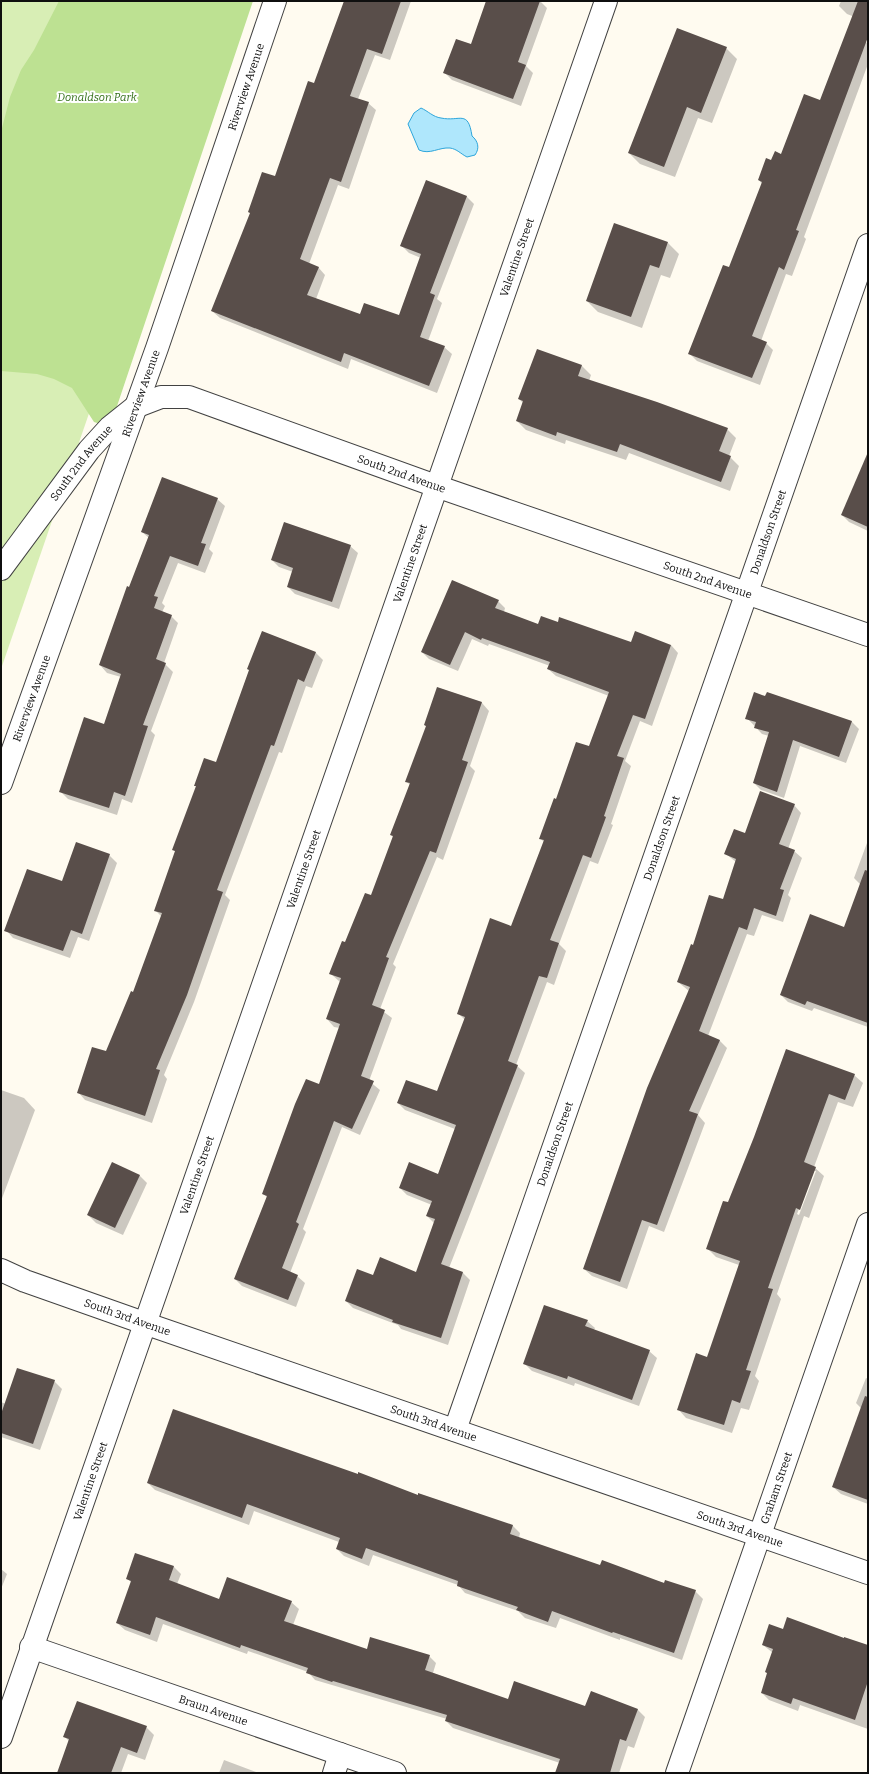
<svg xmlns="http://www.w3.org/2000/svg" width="869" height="1774" font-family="Bitter,serif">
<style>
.green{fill:#d8eeb5}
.forest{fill:#bde192}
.water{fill:#afe7fc;stroke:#2ea6db}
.shadow{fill:#0003;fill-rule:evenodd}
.building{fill:#594e4a}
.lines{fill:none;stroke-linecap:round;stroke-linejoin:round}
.minor-casing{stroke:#424242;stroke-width:24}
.minor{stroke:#fff;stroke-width:22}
.labels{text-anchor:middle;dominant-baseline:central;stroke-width:4;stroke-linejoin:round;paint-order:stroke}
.street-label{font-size:11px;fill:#0f0f0f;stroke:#fff}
.park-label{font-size:11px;font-style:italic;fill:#316e17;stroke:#fff}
</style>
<rect width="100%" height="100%" fill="#fffbf0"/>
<!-- green -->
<path class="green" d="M 1,1 L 231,1 L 1,669 Z"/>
<!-- forest -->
<path class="forest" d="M 59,1 L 253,1 L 110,427 L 94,422 L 72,388 L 54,379 L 37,374 L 1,371 L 1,132 L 10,97 L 21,70 L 34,50 Z"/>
<!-- water -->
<path class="water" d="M 421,108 C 428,111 433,117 441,118 C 460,122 468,109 472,136 C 478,141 480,148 475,155 L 467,157 C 461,154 457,149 450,148 C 439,147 430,155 419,150 L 408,124 L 414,113 Z"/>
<!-- shadow -->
<g class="shadow">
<path d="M 345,1 L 411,1 L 390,60 L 375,55 L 358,99 L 368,103 L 376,110 L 349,189 L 338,185 L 309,264 L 318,267 L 325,275 L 316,299 L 361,315 L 400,317 L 421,258 L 409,253 L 402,246 L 466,196 L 474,204 L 437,299 L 442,303 L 428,341 L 444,347 L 452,354 L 437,393 L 351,359 L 348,369 L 220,318 L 212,311 L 276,178 L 315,85 Z"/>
<path d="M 488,1 L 540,1 L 547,8 L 526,66 L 533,73 L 521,106 L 452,80 L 445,73 L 471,46 Z"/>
<path d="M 841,1 L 868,1 L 868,22 L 847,14 L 839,6 Z"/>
<path d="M 866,42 L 868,44 L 868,64 L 804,237 L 806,239 L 792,276 L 786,274 L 761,341 L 766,343 L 773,350 L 760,385 L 697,361 L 690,354 L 730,268 L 762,184 L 759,180 L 772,161 L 782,155 Z"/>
<path d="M 726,48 L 737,59 L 712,123 L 698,118 L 675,177 L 640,164 L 629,153 Z"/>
<path d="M 668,243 L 679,254 L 670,278 L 661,275 L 642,328 L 598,312 L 587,301 Z"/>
<path d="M 538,350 L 582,366 L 591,375 L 589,381 L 727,429 L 736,438 L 729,456 L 739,466 L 730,491 L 629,453 L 626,460 L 566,440 L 565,444 L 526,430 L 517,421 L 523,403 L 519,399 Z"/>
<path d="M 868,473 L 868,531 L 849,522 L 842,515 Z"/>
<path d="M 217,499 L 225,506 L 209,549 L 213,553 L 205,573 L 178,563 L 162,603 L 165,606 L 162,612 L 171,616 L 178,623 L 164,663 L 173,672 L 151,731 L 155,735 L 132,803 L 122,799 L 117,815 L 68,799 L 60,791 L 105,725 L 121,677 L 107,673 L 100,665 L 149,538 L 142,532 Z"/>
<path d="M 350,546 L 358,553 L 339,609 L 295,594 L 288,587 L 293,572 L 279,567 L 272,560 Z"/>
<path d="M 498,601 L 505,608 L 504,612 L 539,625 L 631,643 L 671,645 L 678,653 L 652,726 L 640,721 L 625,761 L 631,766 L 611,824 L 613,825 L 598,864 L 590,861 L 559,944 L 566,951 L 554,985 L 547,982 L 516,1065 L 525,1073 L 449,1268 L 463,1273 L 470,1280 L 448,1345 L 401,1329 L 398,1325 L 353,1308 L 346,1301 L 417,1273 L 434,1223 L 427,1216 L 432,1205 L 407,1195 L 400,1188 L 438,1175 L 455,1129 L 405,1110 L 398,1103 L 437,1093 L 465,1020 L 458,1013 L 512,927 L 544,842 L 540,838 L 557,800 L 589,747 L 609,696 L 556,676 L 548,669 L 550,666 L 489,644 L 488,646 L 472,639 L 458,671 L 429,659 L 422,652 Z"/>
<path d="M 263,632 L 316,653 L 323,660 L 312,688 L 306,686 L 282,753 L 279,752 L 225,895 L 230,900 L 194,1002 L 164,1075 L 167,1079 L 152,1123 L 85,1100 L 78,1092 L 106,1053 L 134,993 L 162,917 L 155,910 L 176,852 L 173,849 L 197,787 L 195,786 L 216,764 Z"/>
<path d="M 438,688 L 482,703 L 489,711 L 470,766 L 475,771 L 443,860 L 437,857 L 393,964 L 396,967 L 380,1009 L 392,1018 L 369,1081 L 380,1090 L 360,1135 L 342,1127 L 303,1229 L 306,1232 L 290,1273 L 297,1276 L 305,1283 L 296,1307 L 242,1286 L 235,1279 L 267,1197 L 263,1194 L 320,1086 L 340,1028 L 334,1027 L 327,1019 L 340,982 L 331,974 L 372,897 L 393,837 L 391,835 L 410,785 L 406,781 L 427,727 L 425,725 Z"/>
<path d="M 767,694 L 852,722 L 859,729 L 846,763 L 800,746 L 784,798 L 761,790 L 754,783 L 769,736 L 762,734 L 747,718 Z"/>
<path d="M 794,805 L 801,813 L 788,849 L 794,851 L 802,858 L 788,895 L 791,898 L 783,922 L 762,915 L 754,936 L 747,934 L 708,1036 L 719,1040 L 727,1048 L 698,1115 L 705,1123 L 664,1232 L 649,1226 L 627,1289 L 592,1276 L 584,1269 L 689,991 L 678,982 L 693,946 L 724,901 L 736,862 L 726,854 L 745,834 Z"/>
<path d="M 867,843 L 868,843 L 868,1027 L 814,1008 L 812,1011 L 788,1002 L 781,995 L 845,929 L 861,885 L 854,878 Z"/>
<path d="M 109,855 L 117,863 L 89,941 L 78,937 L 70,958 L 13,938 L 6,930 L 63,882 Z"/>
<path d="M 854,1075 L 863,1083 L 853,1107 L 838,1102 L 814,1167 L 824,1176 L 809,1218 L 804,1216 L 777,1294 L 781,1299 L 755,1376 L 759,1381 L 749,1410 L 741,1408 L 732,1433 L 686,1418 L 678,1409 L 708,1358 L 739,1265 L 716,1257 L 708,1249 L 729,1203 L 755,1138 ZM 814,1171 L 816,1171 L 799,1215 L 797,1214 Z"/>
<path d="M 1,1090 L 24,1098 L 35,1110 L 1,1201 Z"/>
<path d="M 113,1163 L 140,1176 L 147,1183 L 123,1235 L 96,1223 L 88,1215 Z"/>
<path d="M 587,1321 L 595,1328 L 594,1330 L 649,1351 L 657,1358 L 639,1406 L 575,1383 L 574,1386 L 532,1371 L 525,1364 Z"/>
<path d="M 866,1378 L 868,1379 L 868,1504 L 841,1494 L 833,1487 L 862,1409 L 856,1403 Z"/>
<path d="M 54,1381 L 62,1389 L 40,1450 L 1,1437 L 1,1402 L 6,1404 Z"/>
<path d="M 148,1483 L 418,1496 L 513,1526 L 520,1533 L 519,1538 L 601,1566 L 695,1591 L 703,1599 L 682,1660 L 620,1638 L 620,1640 L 560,1618 L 556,1628 L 525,1618 L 518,1611 L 465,1593 L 458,1585 L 373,1555 L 369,1566 L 344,1556 L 337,1549 L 339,1542 L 254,1511 L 249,1525 L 155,1490 Z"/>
<path d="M 136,1554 L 174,1567 L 181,1574 L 177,1584 L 220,1600 L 291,1602 L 299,1609 L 293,1625 L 367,1650 L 429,1656 L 436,1663 L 433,1673 L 508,1700 L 585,1708 L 591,1692 L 638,1710 L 645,1717 L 634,1748 L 628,1746 L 619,1773 L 556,1773 L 560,1763 L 453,1728 L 446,1721 L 447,1719 L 315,1680 L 308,1672 L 248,1651 L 247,1654 L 163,1624 L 157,1642 L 125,1630 L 117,1623 L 132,1583 L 127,1578 Z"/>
<path d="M 1,1569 L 7,1574 L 1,1589 Z"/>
<path d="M 783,1630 L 868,1647 L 868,1729 L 800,1705 L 798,1711 L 769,1700 L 762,1693 L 768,1674 L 766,1672 L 773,1653 L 763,1645 Z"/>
<path d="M 146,1727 L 154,1735 L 145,1760 L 128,1754 L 121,1773 L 58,1773 L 70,1742 L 65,1737 Z"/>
<path d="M 224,1760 L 259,1773 L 219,1773 Z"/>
</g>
<!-- building -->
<g class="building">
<path d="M 344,1 L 401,1 L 382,54 L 367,49 L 350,96 L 369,102 L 341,182 L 330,178 L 300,259 L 319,267 L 307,295 L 360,314 L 364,303 L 399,315 L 421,254 L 400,246 L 426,180 L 467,196 L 430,293 L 435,295 L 420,337 L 445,346 L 429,386 L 344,353 L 341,362 L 211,311 L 250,213 L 248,212 L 262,172 L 275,176 L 308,81 L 314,83 Z"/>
<path d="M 486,1 L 540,1 L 518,62 L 526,65 L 513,99 L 443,73 L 456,39 L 471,44 Z"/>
<path d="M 858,1 L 868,1 L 868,37 L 796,230 L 799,231 L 784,270 L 779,267 L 752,336 L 767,342 L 752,378 L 688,354 L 723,265 L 729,267 L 762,182 L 758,180 L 766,158 L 771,160 L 775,151 L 781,154 L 804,94 L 820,100 Z"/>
<path d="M 677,28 L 727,47 L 701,113 L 687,107 L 664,167 L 628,153 Z"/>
<path d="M 614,223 L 668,242 L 659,268 L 650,265 L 631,317 L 586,301 Z"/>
<path d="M 537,349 L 582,365 L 578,376 L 657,402 L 728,428 L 719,451 L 731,456 L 721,482 L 620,444 L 617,452 L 557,432 L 556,436 L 516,421 L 523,401 L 518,399 Z"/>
<path d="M 868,452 L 868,527 L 841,515 Z"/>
<path d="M 162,477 L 218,498 L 201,543 L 206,544 L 198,566 L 170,556 L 154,596 L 158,597 L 154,608 L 172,615 L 156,659 L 166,663 L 143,725 L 148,726 L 125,796 L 114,792 L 109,808 L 59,792 L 84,717 L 104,724 L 121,674 L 99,665 L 127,586 L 129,587 L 149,535 L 141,532 Z"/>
<path d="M 284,522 L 351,545 L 332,602 L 287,587 L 293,568 L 271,560 Z"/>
<path d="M 452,580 L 499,600 L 495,608 L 538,624 L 541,616 L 558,622 L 559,617 L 631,642 L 635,631 L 671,645 L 645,719 L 633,715 L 617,756 L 624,758 L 604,816 L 606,817 L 591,858 L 583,855 L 550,940 L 559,943 L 547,978 L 539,976 L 508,1061 L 518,1065 L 441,1264 L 463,1272 L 441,1338 L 392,1322 L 393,1320 L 345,1301 L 357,1269 L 373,1275 L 380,1257 L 416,1272 L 435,1219 L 426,1216 L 432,1201 L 399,1188 L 409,1162 L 438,1174 L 456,1125 L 397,1103 L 406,1080 L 437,1091 L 465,1017 L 457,1014 L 490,918 L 511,926 L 544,840 L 539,839 L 554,798 L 556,799 L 576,742 L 589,746 L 609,692 L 547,669 L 550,662 L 482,638 L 481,640 L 465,632 L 450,665 L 421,652 Z"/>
<path d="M 262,631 L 316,652 L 304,682 L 298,679 L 274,746 L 271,745 L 217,890 L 223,892 L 187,995 L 156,1069 L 160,1070 L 145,1116 L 77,1093 L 92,1047 L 106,1051 L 131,991 L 133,992 L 162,913 L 154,911 L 175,851 L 172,850 L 196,786 L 194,786 L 204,758 L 216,762 L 249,670 L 247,669 Z"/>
<path d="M 437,687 L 482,702 L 462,760 L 468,762 L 436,853 L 430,851 L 386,957 L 389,958 L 372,1005 L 385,1010 L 361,1076 L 374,1081 L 352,1129 L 334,1121 L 296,1222 L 299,1224 L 282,1268 L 298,1275 L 288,1300 L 234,1279 L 267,1196 L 262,1194 L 295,1104 L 306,1079 L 319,1084 L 340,1024 L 326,1019 L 341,978 L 329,974 L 342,941 L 345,942 L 365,893 L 371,895 L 393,836 L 390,835 L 410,783 L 405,782 L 426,726 L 424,725 Z"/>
<path d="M 754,692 L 765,696 L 767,692 L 852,721 L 839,757 L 793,740 L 777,792 L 753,783 L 769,732 L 754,728 L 756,722 L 745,719 Z"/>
<path d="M 760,791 L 795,804 L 779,844 L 795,850 L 780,889 L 784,890 L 776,916 L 754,908 L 747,930 L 739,927 L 699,1031 L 720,1040 L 689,1111 L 698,1114 L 657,1225 L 642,1220 L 620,1282 L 583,1269 L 647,1088 L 690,987 L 677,982 L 691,944 L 693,945 L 709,895 L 723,899 L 736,859 L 724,854 L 734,829 L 745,833 Z"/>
<path d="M 76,842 L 110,854 L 82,934 L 71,930 L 63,951 L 4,931 L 27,869 L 62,881 Z"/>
<path d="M 865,870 L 868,871 L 868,1023 L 807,1001 L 805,1005 L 780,995 L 810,914 L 844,927 Z"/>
<path d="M 786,1049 L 855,1074 L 845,1100 L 829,1094 L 804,1162 L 816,1167 L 800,1210 L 796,1208 L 768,1288 L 773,1289 L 746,1370 L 751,1371 L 740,1403 L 732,1400 L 724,1425 L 677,1410 L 696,1353 L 707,1357 L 740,1261 L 706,1249 L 723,1201 L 728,1202 L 754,1137 Z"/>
<path d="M 112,1162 L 140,1175 L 115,1228 L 87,1215 Z"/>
<path d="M 544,1305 L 588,1320 L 585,1326 L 650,1350 L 632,1400 L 568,1376 L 567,1379 L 523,1364 Z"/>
<path d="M 17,1368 L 55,1380 L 33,1444 L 1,1433 L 1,1414 Z"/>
<path d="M 865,1396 L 868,1397 L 868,1500 L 832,1487 Z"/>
<path d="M 173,1409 L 358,1474 L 358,1472 L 418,1495 L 418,1493 L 513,1525 L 510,1534 L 600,1565 L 602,1560 L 664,1583 L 665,1580 L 696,1590 L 674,1653 L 613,1632 L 612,1633 L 552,1611 L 548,1622 L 516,1610 L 518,1607 L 457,1586 L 458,1581 L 366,1548 L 362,1559 L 336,1549 L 340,1538 L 247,1504 L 242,1518 L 147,1483 Z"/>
<path d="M 135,1553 L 174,1566 L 169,1580 L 219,1599 L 227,1577 L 292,1601 L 284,1621 L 367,1649 L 370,1637 L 430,1655 L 425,1670 L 508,1699 L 514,1681 L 585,1706 L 591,1691 L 638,1709 L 626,1741 L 620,1739 L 610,1773 L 555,1773 L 560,1759 L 445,1721 L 447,1715 L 333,1681 L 332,1682 L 306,1673 L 308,1668 L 241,1645 L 240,1648 L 156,1617 L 150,1635 L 116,1623 L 131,1581 L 126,1579 Z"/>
<path d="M 787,1617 L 844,1638 L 844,1637 L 868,1645 L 868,1681 L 855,1720 L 793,1698 L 791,1704 L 761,1693 L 767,1673 L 765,1672 L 773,1649 L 762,1645 L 769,1624 L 783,1629 Z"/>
<path d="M 77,1701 L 147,1726 L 137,1753 L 121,1747 L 111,1773 L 57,1773 L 69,1739 L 63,1737 Z"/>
</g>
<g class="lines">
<!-- minor casing -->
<g class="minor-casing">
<g id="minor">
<path id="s1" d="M 1,569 L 89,450 L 110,427 L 135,407 L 161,397 L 189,397 L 436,486 L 868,635"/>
<path id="s2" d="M 1,783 L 157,348 L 275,1"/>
<path id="s3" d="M 1,1270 L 25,1281 L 144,1323 L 868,1573"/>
<path id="s4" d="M 455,1430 L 868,245"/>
<path id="s5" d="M 31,1647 L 395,1773"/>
<path id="s6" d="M 1,1737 L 606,1"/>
<path d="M 334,1773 L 340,1754"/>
<path id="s7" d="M 677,1773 L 868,1224"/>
</g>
</g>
<!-- minor -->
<use href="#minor" class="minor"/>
</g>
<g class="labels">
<!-- street labels -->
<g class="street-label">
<text stroke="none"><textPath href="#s2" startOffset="738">Riverview Avenue</textPath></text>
<text stroke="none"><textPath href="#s6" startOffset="1567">Valentine Street</textPath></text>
<text stroke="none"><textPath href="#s2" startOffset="414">Riverview Avenue</textPath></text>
<text stroke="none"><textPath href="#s1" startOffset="133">South 2nd Avenue</textPath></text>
<text stroke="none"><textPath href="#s1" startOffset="493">South 2nd Avenue</textPath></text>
<text stroke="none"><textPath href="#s4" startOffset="951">Donaldson Street</textPath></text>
<text stroke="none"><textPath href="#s6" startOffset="1243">Valentine Street</textPath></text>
<text stroke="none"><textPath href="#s1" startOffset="817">South 2nd Avenue</textPath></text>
<text stroke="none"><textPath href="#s2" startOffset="90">Riverview Avenue</textPath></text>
<text stroke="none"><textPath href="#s4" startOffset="627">Donaldson Street</textPath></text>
<text stroke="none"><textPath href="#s6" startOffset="919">Valentine Street</textPath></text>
<text stroke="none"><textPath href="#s4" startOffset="303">Donaldson Street</textPath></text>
<text stroke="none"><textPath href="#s6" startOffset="595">Valentine Street</textPath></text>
<text stroke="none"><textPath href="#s3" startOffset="135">South 3rd Avenue</textPath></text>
<text stroke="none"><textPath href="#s3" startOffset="459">South 3rd Avenue</textPath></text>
<text stroke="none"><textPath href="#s6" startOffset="271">Valentine Street</textPath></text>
<text stroke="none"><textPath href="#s7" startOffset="302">Graham Street</textPath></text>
<text stroke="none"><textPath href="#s3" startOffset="783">South 3rd Avenue</textPath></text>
<text stroke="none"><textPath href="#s5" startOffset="193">Braun Avenue</textPath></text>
</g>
<!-- park labels -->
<g class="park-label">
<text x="97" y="97">Donaldson Park</text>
</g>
</g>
<!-- border -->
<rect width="869" height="1774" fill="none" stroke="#0f0f0f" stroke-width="4"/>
</svg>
